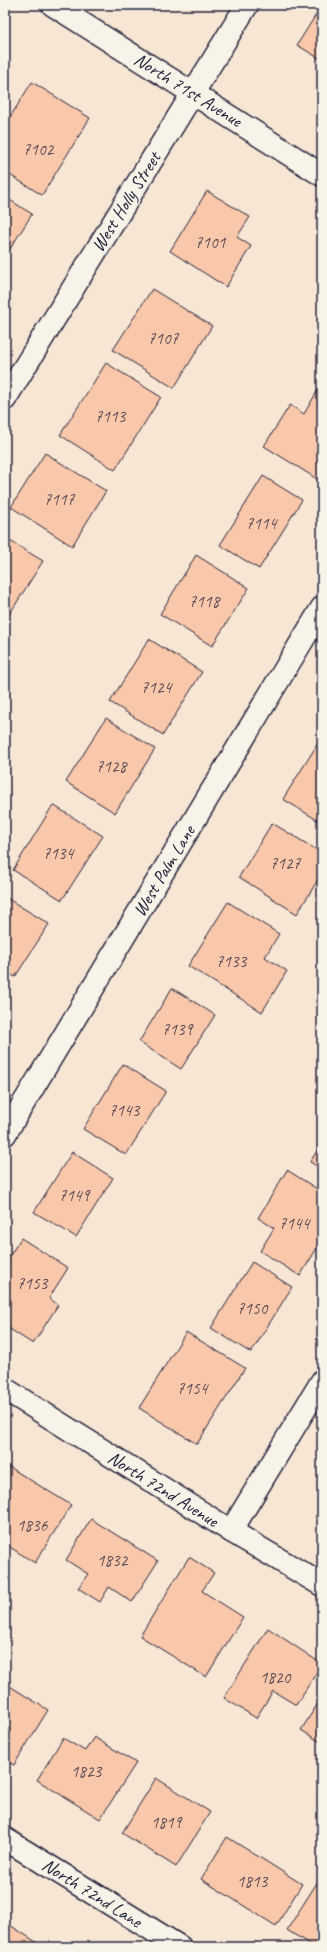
<svg xmlns="http://www.w3.org/2000/svg" width="327" height="1952" font-family="Caveat,sans-serif">
<style>
.building{fill:#f9c7a9;stroke:#22223b}
.lines{fill:none;stroke-linecap:round;stroke-linejoin:round}
.street-casing{stroke:#22223b;stroke-width:25}
.secondary-casing{stroke:#22223b;stroke-width:25}
.street{stroke:#f7f3e8;stroke-width:22}
.secondary{stroke:#f7f3e8;stroke-width:22}
.labels{text-anchor:middle;dominant-baseline:central;stroke-width:3;stroke-linejoin:round;paint-order:stroke}
.number-label{font-size:17px;fill:#584b56}
.street-label{font-size:19px;fill:#22223b;stroke:#f7f3e8}
</style>
<rect width="100%" height="100%" fill="#f8e6d5"/>
<filter id="ink" filterUnits="userSpaceOnUse"><feTurbulence type="fractalNoise" baseFrequency=".025" numOctaves="2"/><feDisplacementMap in="SourceGraphic" scale="8" xChannelSelector="R" yChannelSelector="G"/><feConvolveMatrix kernelMatrix="1 2 1 2 8 2 1 2 1" color-interpolation-filters="sRGB"/></filter>
<g filter="url(#ink)">
<!-- building -->
<g class="building">
<path d="M 322,5 L 322,60 L 297,45 Z"/>
<path d="M 32,82 L 90,118 L 42,195 L 5,172 L 5,125 Z"/>
<path d="M 207,191 L 250,217 L 237,237 L 251,246 L 226,287 L 170,251 Z"/>
<path d="M 5,197 L 32,214 L 5,257 Z"/>
<path d="M 152,289 L 212,326 L 174,388 L 113,350 Z"/>
<path d="M 322,352 L 322,361 L 318,359 Z"/>
<path d="M 106,363 L 161,397 L 115,470 L 60,435 Z"/>
<path d="M 318,390 L 322,392 L 322,470 L 317,479 L 264,446 L 290,405 L 304,414 Z"/>
<path d="M 45,453 L 106,491 L 72,546 L 11,507 Z"/>
<path d="M 263,476 L 302,500 L 259,569 L 220,545 Z"/>
<path d="M 5,538 L 43,561 L 5,621 Z"/>
<path d="M 196,555 L 249,588 L 212,646 L 160,614 Z"/>
<path d="M 149,639 L 202,672 L 163,735 L 110,702 Z"/>
<path d="M 106,718 L 155,749 L 115,813 L 66,782 Z"/>
<path d="M 322,737 L 322,823 L 283,799 Z"/>
<path d="M 53,805 L 103,836 L 62,900 L 13,870 Z"/>
<path d="M 272,823 L 322,853 L 322,873 L 297,914 L 239,877 Z"/>
<path d="M 5,897 L 49,924 L 15,977 L 5,971 Z"/>
<path d="M 228,902 L 279,934 L 265,957 L 287,971 L 262,1012 L 188,966 Z"/>
<path d="M 172,988 L 215,1015 L 181,1069 L 139,1042 Z"/>
<path d="M 123,1064 L 166,1091 L 126,1155 L 83,1129 Z"/>
<path d="M 322,1143 L 322,1169 L 310,1162 Z"/>
<path d="M 72,1152 L 113,1178 L 76,1237 L 34,1212 Z"/>
<path d="M 287,1170 L 322,1192 L 322,1240 L 300,1276 L 260,1251 L 274,1228 L 258,1218 Z"/>
<path d="M 21,1238 L 68,1268 L 49,1298 L 58,1305 L 33,1344 L 5,1326 L 5,1263 Z"/>
<path d="M 252,1262 L 292,1287 L 251,1353 L 211,1328 Z"/>
<path d="M 186,1332 L 245,1368 L 197,1444 L 139,1408 Z"/>
<path d="M 6,1465 L 71,1505 L 35,1563 L 5,1544 Z"/>
<path d="M 322,1506 L 322,1521 L 315,1517 Z"/>
<path d="M 91,1519 L 158,1561 L 132,1602 L 109,1587 L 100,1602 L 78,1588 L 88,1574 L 66,1560 Z"/>
<path d="M 189,1557 L 214,1573 L 202,1591 L 243,1617 L 206,1677 L 140,1636 Z"/>
<path d="M 268,1628 L 322,1664 L 296,1705 L 273,1691 L 256,1718 L 224,1698 Z"/>
<path d="M 5,1683 L 48,1710 L 14,1765 L 5,1760 Z"/>
<path d="M 322,1697 L 322,1743 L 301,1730 Z"/>
<path d="M 94,1737 L 136,1763 L 100,1819 L 37,1780 L 63,1738 L 85,1751 Z"/>
<path d="M 156,1778 L 210,1812 L 176,1867 L 122,1833 Z"/>
<path d="M 227,1837 L 302,1884 L 276,1926 L 201,1879 Z"/>
<path d="M 320,1878 L 322,1879 L 322,1947 L 314,1947 L 287,1930 Z"/>
<path d="M 5,1922 L 44,1947 L 5,1947 Z"/>
</g>
<g class="lines">
<!-- street casing -->
<g class="street-casing">
<g id="street">
<path d="M 5,399 L 247,5"/>
<path d="M 5,1134 L 322,608"/>
<path d="M 5,1389 L 231,1531 L 322,1585"/>
<path d="M 231,1531 L 322,1381"/>
<path d="M 5,1839 L 180,1947"/>
</g>
</g>
<!-- secondary casing -->
<g class="secondary-casing">
<path id="secondary" d="M 53,5 L 322,175"/>
</g>
<!-- street -->
<use href="#street" class="street"/>
<!-- secondary -->
<use href="#secondary" class="secondary"/>
</g>
</g>
<g class="labels">
<!-- number labels -->
<g class="number-label">
<text x="38" y="149">7102</text>
<text x="210" y="242">7101</text>
<text x="163" y="338">7107</text>
<text x="110" y="416">7113</text>
<text x="59" y="499">7117</text>
<text x="261" y="523">7114</text>
<text x="204" y="601">7118</text>
<text x="156" y="687">7124</text>
<text x="111" y="766">7128</text>
<text x="58" y="853">7134</text>
<text x="285" y="863">7127</text>
<text x="231" y="961">7133</text>
<text x="177" y="1029">7139</text>
<text x="124" y="1110">7143</text>
<text x="74" y="1195">7149</text>
<text x="294" y="1223">7144</text>
<text x="32" y="1283">7153</text>
<text x="252" y="1308">7150</text>
<text x="192" y="1388">7154</text>
<text x="32" y="1525">1836</text>
<text x="112" y="1560">1832</text>
<text x="275" y="1677">1820</text>
<text x="86" y="1771">1823</text>
<text x="166" y="1822">1819</text>
<text x="252" y="1881">1813</text>
</g>
<!-- street labels -->
<g class="street-label">
<text transform="translate(188 90) rotate(32)">North 71st Avenue</text>
<text transform="translate(126 202) rotate(-58)">West Holly Street</text>
<text transform="translate(164 871) rotate(-59)">West Palm Lane</text>
<text transform="translate(163 1489) rotate(32)">North 72nd Avenue</text>
<text transform="translate(92 1893) rotate(32)">North 72nd Lane</text>
</g>
</g>
<!-- margin -->
<rect width="327" height="1952" fill="none" stroke="#f7f3e8" stroke-width="20"/>
<rect x="10" y="10" width="307" height="1932" fill="none" stroke="#22223b" stroke-width="1.5" filter="url(#ink)"/>
</svg>
